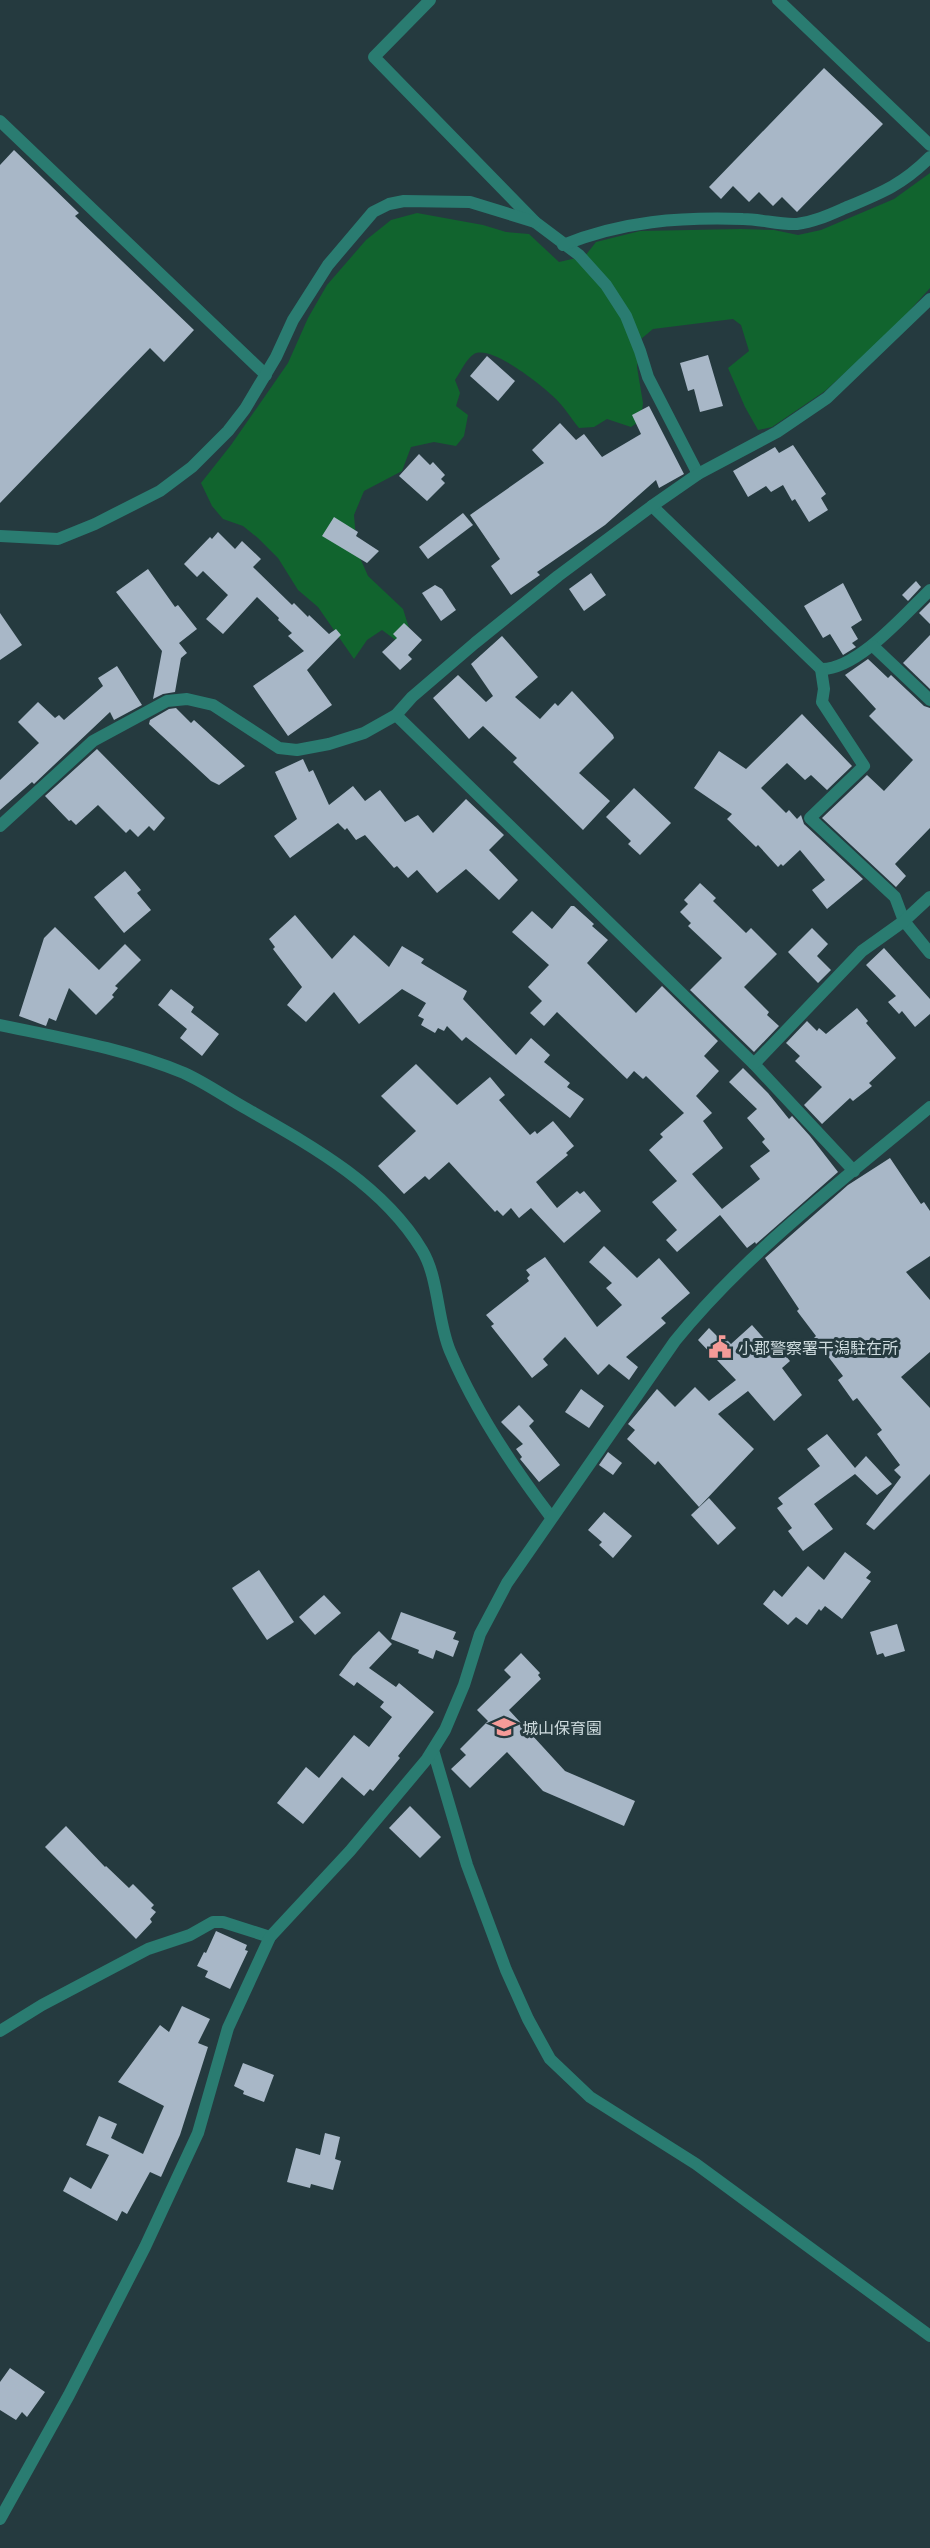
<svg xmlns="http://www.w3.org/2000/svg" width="930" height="2548" font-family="Commissioner,'Noto Sans JP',sans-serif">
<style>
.green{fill:#11642e}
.building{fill:#a8b7c7}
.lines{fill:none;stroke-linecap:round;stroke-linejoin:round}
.minor{stroke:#2a7c71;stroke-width:12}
.labels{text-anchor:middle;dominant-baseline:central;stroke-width:6;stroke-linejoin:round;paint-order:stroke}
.poi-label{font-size:16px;fill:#cedbde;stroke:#253a3f;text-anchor:start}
</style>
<rect width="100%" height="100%" fill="#253a3f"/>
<!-- green -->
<path class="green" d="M 930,173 L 930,288 L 893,329 L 825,391 L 772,427 L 758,430 L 745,407 L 728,368 L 749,351 L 741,325 L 733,319 L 653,329 L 641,339 L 637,367 L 643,403 L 641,420 L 631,427 L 607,419 L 594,427 L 579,428 C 571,418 564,407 556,399 C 543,386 491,344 474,354 C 466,359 460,373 455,380 L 460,393 L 456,406 L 468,415 L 464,436 L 456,446 L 434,442 L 411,447 L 402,471 L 364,491 L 354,515 L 357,551 L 368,576 L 403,609 L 410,631 L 401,644 L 382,630 L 367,640 L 354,659 L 318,607 L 298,590 L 278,558 L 258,538 L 243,526 L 223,519 L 212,506 L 201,483 L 231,445 L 288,363 L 308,318 L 327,285 L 366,240 L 391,220 L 417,213 L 483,225 L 506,232 L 529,234 L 559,262 L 585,256 L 596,242 L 640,231 L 741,229 L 774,230 L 798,235 L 821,230 L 894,199 Z"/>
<!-- building -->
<g class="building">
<path d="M 824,68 L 883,124 L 797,212 L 782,197 L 773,206 L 759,192 L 749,202 L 733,186 L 721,199 L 709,187 Z"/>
<path d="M 14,150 L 79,213 L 75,216 L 194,330 L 164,362 L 150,348 L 0,503 L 0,165 Z"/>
<path d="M 708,355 L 723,406 L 700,412 L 694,389 L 688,391 L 680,363 Z"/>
<path d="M 487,356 L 515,381 L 498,401 L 470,376 Z"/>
<path d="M 649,406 L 684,474 L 659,488 L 656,480 L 605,525 L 537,572 L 540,575 L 511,595 L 491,566 L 500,559 L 470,515 L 544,463 L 532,450 L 560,423 L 576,440 L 584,434 L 602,457 L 641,434 L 632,415 Z"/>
<path d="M 793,445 L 826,494 L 821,498 L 828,510 L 809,522 L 795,499 L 792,501 L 783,485 L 771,492 L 766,486 L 748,497 L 733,471 L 775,447 L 779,453 Z"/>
<path d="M 419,454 L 430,465 L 433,462 L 445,475 L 441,479 L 445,483 L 427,501 L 399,476 Z"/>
<path d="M 463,513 L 473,525 L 428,559 L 419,547 Z"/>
<path d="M 334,517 L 358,532 L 356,536 L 379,551 L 367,563 L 322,536 Z"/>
<path d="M 218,532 L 235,549 L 242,541 L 261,559 L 253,567 L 292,605 L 294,603 L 308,617 L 309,615 L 329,634 L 336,629 L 341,635 L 307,670 L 332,705 L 288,736 L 253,686 L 304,651 L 288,636 L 292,633 L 278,620 L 279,618 L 257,597 L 223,634 L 206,619 L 228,595 L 203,571 L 197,577 L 184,564 L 210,537 L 212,539 Z"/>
<path d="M 148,569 L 175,607 L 178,605 L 197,629 L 179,643 L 187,653 L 181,658 L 175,692 L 163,694 L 153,699 L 162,651 L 116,592 Z"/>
<path d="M 591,573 L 606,595 L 584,611 L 569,589 Z"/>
<path d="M 916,581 L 921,587 L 908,601 L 902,595 Z"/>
<path d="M 843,583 L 862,620 L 851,627 L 858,639 L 852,643 L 856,647 L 843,655 L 830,634 L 823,638 L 804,606 Z"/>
<path d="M 435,585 L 442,589 L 456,610 L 441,621 L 422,593 Z"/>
<path d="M 930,602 L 930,624 L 919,613 Z"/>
<path d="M 0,613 L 22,645 L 0,660 Z"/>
<path d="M 404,623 L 422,640 L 408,655 L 412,659 L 400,670 L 382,652 L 397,638 L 393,634 Z"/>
<path d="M 930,635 L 930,689 L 903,663 Z"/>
<path d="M 502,636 L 538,677 L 515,697 L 540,719 L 555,703 L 558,706 L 572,691 L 613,735 L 614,738 L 579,773 L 610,801 L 583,830 L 513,762 L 517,758 L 483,726 L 469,739 L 433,698 L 458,675 L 486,702 L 493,696 L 471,664 Z"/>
<path d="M 868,659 L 888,678 L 891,675 L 924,706 L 930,708 L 930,828 L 895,864 L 906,876 L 896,887 L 822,818 L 867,775 L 884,791 L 913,760 L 869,716 L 876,709 L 845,675 Z"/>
<path d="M 117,666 L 142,705 L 114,720 L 110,712 L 34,784 L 32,782 L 0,810 L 0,780 L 39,743 L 18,722 L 38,702 L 55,718 L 59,715 L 64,720 L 103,686 L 98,678 Z"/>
<path d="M 176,708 L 191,723 L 194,720 L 245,766 L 219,785 L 211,781 L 149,724 L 150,720 L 169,709 Z"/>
<path d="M 802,714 L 852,766 L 827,790 L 811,775 L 805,780 L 787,763 L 761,788 L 786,813 L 789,810 L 797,819 L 801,815 L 804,824 L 863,879 L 827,909 L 812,890 L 825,880 L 800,850 L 783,866 L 781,864 L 778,867 L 758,845 L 756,847 L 727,819 L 732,814 L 694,788 L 719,751 L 746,769 Z"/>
<path d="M 97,749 L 165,818 L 154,831 L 149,826 L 138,837 L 130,829 L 126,833 L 98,805 L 76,825 L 71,820 L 69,821 L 45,796 Z"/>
<path d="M 303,759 L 309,772 L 313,770 L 329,805 L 353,786 L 365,801 L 380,790 L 405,822 L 418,815 L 433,833 L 466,799 L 504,835 L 489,850 L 518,880 L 499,900 L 466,869 L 437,893 L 417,870 L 408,878 L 397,866 L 394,868 L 365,835 L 356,840 L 347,828 L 345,830 L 338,823 L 290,858 L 274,836 L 297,819 L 275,772 Z"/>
<path d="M 634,788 L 671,823 L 640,855 L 628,844 L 631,841 L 606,817 Z"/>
<path d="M 125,871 L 141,890 L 137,893 L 151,910 L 124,933 L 94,897 Z"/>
<path d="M 700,883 L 716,898 L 713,901 L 746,933 L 751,928 L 777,954 L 744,987 L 769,1012 L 767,1015 L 779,1026 L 754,1052 L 690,990 L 722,958 L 688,926 L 691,923 L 680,912 L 688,904 L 684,900 Z"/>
<path d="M 571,906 L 574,906 L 594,924 L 592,926 L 608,940 L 587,963 L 636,1013 L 662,986 L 718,1041 L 704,1056 L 719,1071 L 696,1096 L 712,1113 L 703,1121 L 723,1148 L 692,1174 L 722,1209 L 760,1179 L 750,1166 L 770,1151 L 762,1142 L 765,1139 L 747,1118 L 757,1109 L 729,1082 L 743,1068 L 768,1093 L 789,1119 L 792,1116 L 810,1136 L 838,1172 L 756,1244 L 755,1242 L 747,1248 L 720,1215 L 677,1252 L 666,1240 L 677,1230 L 652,1202 L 677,1181 L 649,1150 L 663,1137 L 660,1134 L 684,1113 L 646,1076 L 643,1079 L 634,1071 L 627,1079 L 557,1012 L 544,1026 L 530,1013 L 542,1001 L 528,987 L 549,965 L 512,932 L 532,911 L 552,929 Z"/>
<path d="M 295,915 L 332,959 L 354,935 L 389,967 L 402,946 L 424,959 L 421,963 L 467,991 L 463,999 L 516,1055 L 531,1038 L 550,1055 L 544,1062 L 570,1083 L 567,1087 L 584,1099 L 570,1118 L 466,1037 L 462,1041 L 447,1026 L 444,1031 L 438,1028 L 435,1033 L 421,1025 L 424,1019 L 418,1016 L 426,1003 L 402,989 L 359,1024 L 334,992 L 306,1022 L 287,1005 L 302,987 L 273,949 L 275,947 L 269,939 Z"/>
<path d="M 55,927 L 99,970 L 125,944 L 141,960 L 115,986 L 118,988 L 112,995 L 114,997 L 96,1015 L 69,988 L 56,1021 L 49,1018 L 46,1026 L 19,1016 L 44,938 Z"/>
<path d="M 812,928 L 828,944 L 817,956 L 831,970 L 818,983 L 788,952 Z"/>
<path d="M 884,948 L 930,999 L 930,1014 L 915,1027 L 902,1011 L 899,1014 L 888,1002 L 896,996 L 866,965 Z"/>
<path d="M 171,989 L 194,1007 L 191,1012 L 219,1034 L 202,1056 L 180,1038 L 187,1029 L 158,1005 Z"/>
<path d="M 857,1008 L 868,1021 L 866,1023 L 896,1058 L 869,1083 L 872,1086 L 853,1101 L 850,1098 L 822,1124 L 804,1105 L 822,1087 L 795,1061 L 800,1056 L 786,1043 L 807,1021 L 817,1031 L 819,1028 L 826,1034 Z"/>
<path d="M 416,1064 L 457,1105 L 490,1077 L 505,1095 L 499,1100 L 530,1135 L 535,1131 L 537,1134 L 553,1121 L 574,1146 L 566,1153 L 568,1155 L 536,1182 L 557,1208 L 577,1191 L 580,1194 L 584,1191 L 601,1211 L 564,1243 L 531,1208 L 519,1218 L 511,1208 L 503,1216 L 497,1210 L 495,1212 L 449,1162 L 429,1180 L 425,1176 L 404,1194 L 378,1166 L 416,1131 L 381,1096 Z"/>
<path d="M 890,1158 L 921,1204 L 924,1202 L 930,1211 L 930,1256 L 906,1272 L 930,1300 L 930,1352 L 901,1377 L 930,1408 L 930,1474 L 874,1530 L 866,1524 L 901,1477 L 894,1470 L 900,1465 L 877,1434 L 882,1430 L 857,1398 L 853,1401 L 838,1380 L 843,1376 L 814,1338 L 816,1336 L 797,1311 L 799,1309 L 765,1258 L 848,1185 Z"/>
<path d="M 604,1246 L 637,1278 L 659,1258 L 690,1293 L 661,1318 L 666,1323 L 626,1357 L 638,1367 L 629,1380 L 609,1364 L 598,1375 L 565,1337 L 543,1359 L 548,1365 L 532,1378 L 491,1326 L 494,1324 L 486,1315 L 529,1281 L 527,1278 L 530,1275 L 526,1270 L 545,1257 L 597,1327 L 622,1305 L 606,1288 L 612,1283 L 589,1262 Z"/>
<path d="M 752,1325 L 775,1351 L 779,1348 L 790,1361 L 782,1368 L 802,1395 L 774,1421 L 748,1391 L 718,1414 L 754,1449 L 699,1507 L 658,1461 L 655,1465 L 627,1439 L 635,1430 L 628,1424 L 657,1389 L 675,1407 L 695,1387 L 709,1401 L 736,1380 L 698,1340 L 709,1328 L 718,1337 L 721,1334 L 731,1344 Z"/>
<path d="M 581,1389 L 604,1406 L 589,1428 L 565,1412 Z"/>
<path d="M 519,1405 L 534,1421 L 529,1426 L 560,1465 L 539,1482 L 520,1459 L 522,1457 L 516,1449 L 523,1444 L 501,1422 Z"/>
<path d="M 827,1434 L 855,1468 L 866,1456 L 892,1484 L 877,1495 L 855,1474 L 814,1504 L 833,1529 L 803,1551 L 788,1531 L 792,1528 L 777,1508 L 783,1504 L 778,1498 L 820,1466 L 807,1449 Z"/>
<path d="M 608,1452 L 622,1463 L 613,1475 L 599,1465 Z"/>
<path d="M 709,1498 L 736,1528 L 718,1545 L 691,1515 Z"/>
<path d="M 604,1512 L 632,1536 L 613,1558 L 599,1545 L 602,1542 L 588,1530 Z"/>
<path d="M 845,1552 L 871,1572 L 866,1578 L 871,1581 L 842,1619 L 825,1606 L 821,1611 L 819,1609 L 807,1625 L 796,1617 L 788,1625 L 763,1604 L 774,1590 L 782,1597 L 808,1566 L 824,1580 Z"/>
<path d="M 259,1570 L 294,1622 L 267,1640 L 232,1588 Z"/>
<path d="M 324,1595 L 341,1613 L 315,1635 L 299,1617 Z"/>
<path d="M 401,1612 L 456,1632 L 453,1639 L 459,1641 L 453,1657 L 436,1650 L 433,1659 L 418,1653 L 419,1650 L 391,1639 Z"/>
<path d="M 897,1624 L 905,1651 L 885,1657 L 883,1653 L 877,1655 L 870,1632 Z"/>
<path d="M 379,1631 L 392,1644 L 369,1668 L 396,1687 L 399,1683 L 434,1712 L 398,1756 L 400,1758 L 373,1791 L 370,1789 L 364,1796 L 342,1777 L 303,1824 L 277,1803 L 306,1767 L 319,1778 L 354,1735 L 369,1747 L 392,1717 L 380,1707 L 384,1702 L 357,1682 L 354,1686 L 339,1675 L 353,1656 Z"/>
<path d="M 521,1653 L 540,1673 L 538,1675 L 541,1679 L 509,1710 L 565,1771 L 635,1801 L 624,1826 L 543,1791 L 507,1752 L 470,1788 L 451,1769 L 466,1755 L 460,1749 L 488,1721 L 477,1710 L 511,1677 L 504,1670 Z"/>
<path d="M 410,1806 L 441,1837 L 420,1858 L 389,1828 Z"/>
<path d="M 66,1826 L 105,1867 L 106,1866 L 129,1888 L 133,1884 L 154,1905 L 151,1908 L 156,1912 L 150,1919 L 152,1922 L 136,1939 L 45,1847 Z"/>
<path d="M 216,1931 L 247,1945 L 245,1950 L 248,1951 L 230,1989 L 205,1977 L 208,1971 L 197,1966 L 204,1952 L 206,1953 Z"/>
<path d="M 182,2006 L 210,2019 L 198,2043 L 208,2047 L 180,2135 L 161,2177 L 150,2172 L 127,2214 L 122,2211 L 117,2221 L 63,2191 L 70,2177 L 91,2189 L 109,2155 L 86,2145 L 99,2116 L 117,2124 L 111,2138 L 143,2154 L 164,2106 L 118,2082 L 160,2025 L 169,2032 Z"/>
<path d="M 243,2063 L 274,2075 L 264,2102 L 243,2094 L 244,2091 L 234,2086 Z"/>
<path d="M 325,2133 L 340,2137 L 335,2159 L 341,2161 L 333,2190 L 311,2184 L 310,2188 L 287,2182 L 296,2148 L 320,2155 Z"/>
<path d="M 10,2368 L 45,2392 L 27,2417 L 22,2412 L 16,2420 L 0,2410 L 0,2382 Z"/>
</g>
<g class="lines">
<!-- minor -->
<g class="minor">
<path d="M 430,0 L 374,57 L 535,222 L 579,255 L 606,285 L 626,316 L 640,351 L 648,377 L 698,474"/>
<path d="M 778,0 L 930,145"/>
<path d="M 0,121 L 266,375"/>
<path d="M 563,245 C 623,221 679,217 743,219 C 760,219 780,225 797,224 C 814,222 829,215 845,208 C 881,193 902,185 930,157"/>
<path d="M 652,506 L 821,669 C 857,670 905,614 930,590"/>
<path d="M 0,536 L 58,539 L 95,524 L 160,491 L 192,467 L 228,431 L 245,409 L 276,357 L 293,320 L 328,265 L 373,212 L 389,204 L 404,201 L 470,202 L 535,222"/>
<path d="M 873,646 L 930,700"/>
<path d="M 821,669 L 824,689 L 822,702 L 864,766 L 810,818 L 895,897 L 904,921 L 930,953"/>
<path d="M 396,715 L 754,1064 L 854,1171"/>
<path d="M 0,826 L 93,741 L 167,701 L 187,699 L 213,705 L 279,748 L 297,750 L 329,744 L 364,733 L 396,715 L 412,697 L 475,643 L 558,576 L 652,506 L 698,474 L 777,432 L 827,398 L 930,299"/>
<path d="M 0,1025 C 62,1038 126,1049 184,1073 C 206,1083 227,1098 247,1109 C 312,1146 383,1185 422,1250 C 439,1278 437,1320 450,1351 C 475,1410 512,1466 551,1517"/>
<path d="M 754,1064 L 862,951 L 904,921 L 930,897"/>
<path d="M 433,1750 L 467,1865 L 506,1970 L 528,2019 L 550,2059 L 590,2097 L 696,2164 L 930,2336"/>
<path d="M 0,2031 L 42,2005 L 148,1949 L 190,1935 L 213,1922 L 223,1922 L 270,1937"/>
<path d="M 0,2519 L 69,2395 L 145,2247 L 198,2133 L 228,2028 L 270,1937 L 350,1851 L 427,1759 L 445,1730 L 464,1685 L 480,1634 L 507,1583 L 675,1341 C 748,1251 842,1181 930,1107"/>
</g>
</g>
<!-- icons -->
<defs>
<g id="civic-bare" transform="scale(1.8)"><path d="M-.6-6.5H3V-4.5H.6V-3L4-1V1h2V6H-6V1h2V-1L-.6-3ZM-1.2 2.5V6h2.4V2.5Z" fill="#f59b98" stroke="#253a3f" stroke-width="2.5" paint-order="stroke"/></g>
<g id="school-bare" transform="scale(1.8)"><path d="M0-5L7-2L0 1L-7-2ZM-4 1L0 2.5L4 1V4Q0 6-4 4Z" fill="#f59b98" stroke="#253a3f" stroke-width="2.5" paint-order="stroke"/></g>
</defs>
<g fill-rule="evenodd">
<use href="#civic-bare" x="720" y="1347"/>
<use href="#school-bare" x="504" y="1727"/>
</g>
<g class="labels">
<!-- poi labels -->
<g class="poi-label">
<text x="738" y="1347">小郡警察署干潟駐在所</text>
<text x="522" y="1727">城山保育園</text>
</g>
</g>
</svg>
